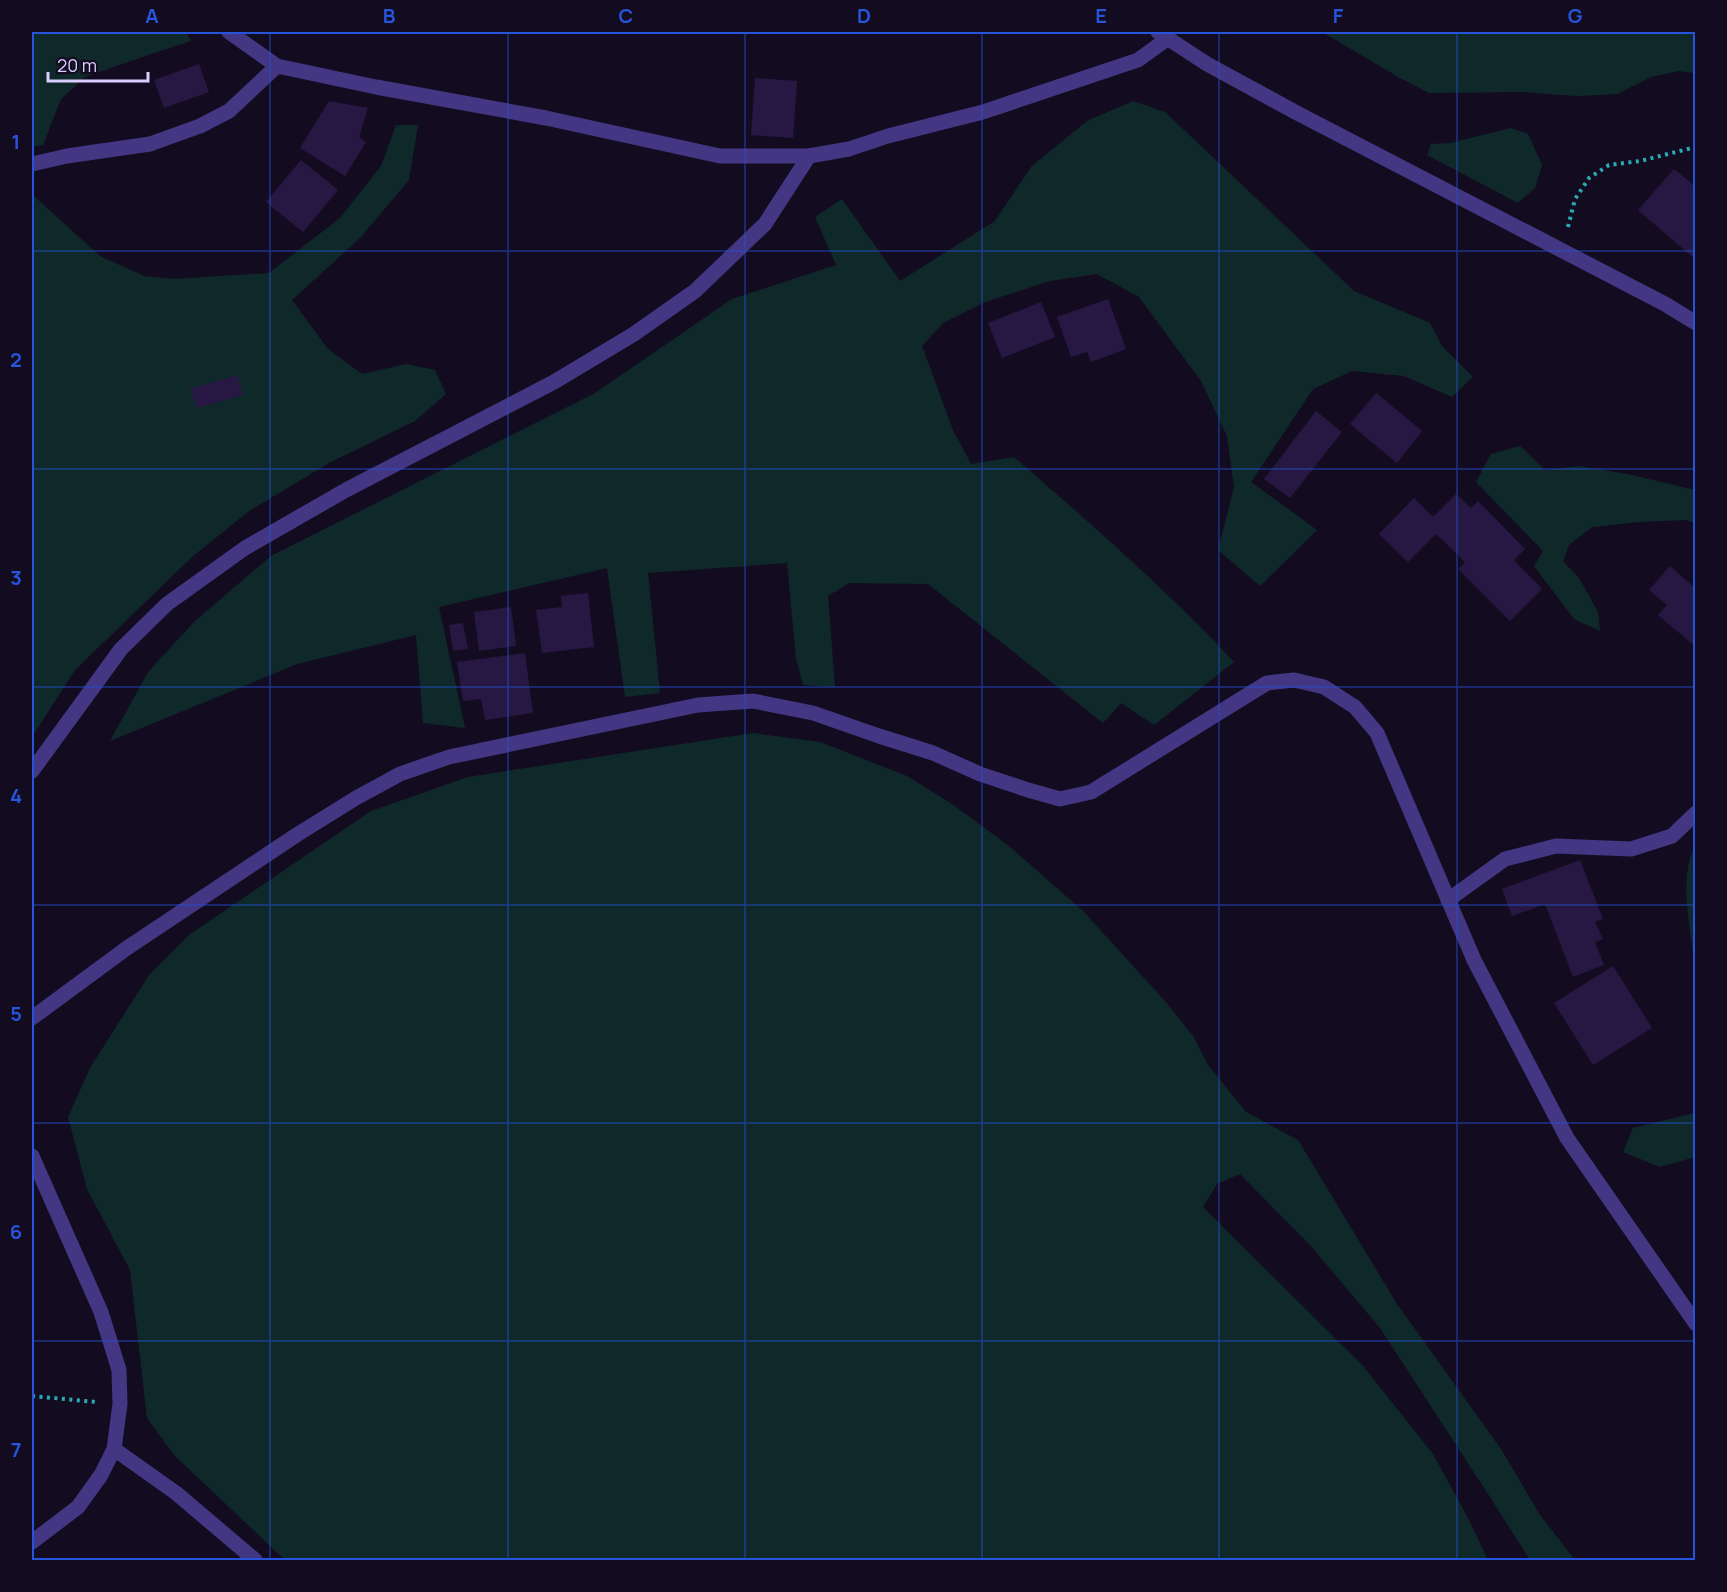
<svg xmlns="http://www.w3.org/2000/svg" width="1727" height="1592" font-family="Manrope,sans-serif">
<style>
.green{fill:#0f292b}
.building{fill:#271843}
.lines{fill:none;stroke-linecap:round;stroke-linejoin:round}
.path{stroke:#29abb6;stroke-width:4;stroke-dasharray:3 4.5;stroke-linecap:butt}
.lane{stroke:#433682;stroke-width:15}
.street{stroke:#433682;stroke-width:15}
.grid{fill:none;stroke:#2654da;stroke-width:1.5;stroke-opacity:0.55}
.neatline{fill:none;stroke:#2654da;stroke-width:2}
.grid-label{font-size:20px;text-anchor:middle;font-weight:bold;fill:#2654da}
</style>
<rect width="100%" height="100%" fill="#130c21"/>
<!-- green -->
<g class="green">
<path d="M 32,32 L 186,32 L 191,41 L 148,55 L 85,77 L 61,99 L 43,145 L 32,147 Z"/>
<path d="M 1322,32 L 1695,32 L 1695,73 L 1678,71 L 1651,77 L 1617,94 L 1576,96 L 1523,92 L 1429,93 L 1400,78 Z"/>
<path d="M 1133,101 L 1165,112 L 1354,291 L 1430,323 L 1442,346 L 1473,377 L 1452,397 L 1404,376 L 1352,371 L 1313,389 L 1251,482 L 1317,530 L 1260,586 L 1218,550 L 1234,487 L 1227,436 L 1201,381 L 1139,297 L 1097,274 L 1050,281 L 985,302 L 943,323 L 922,346 L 953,430 L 971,464 L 1014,457 C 1090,523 1166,589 1234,662 L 1154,725 L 1121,703 L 1103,723 L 928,584 L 849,583 L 828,596 L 835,687 L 803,685 L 796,658 L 787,563 L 648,573 L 660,693 L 625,697 L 607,568 L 439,607 L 465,728 L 423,723 L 416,635 L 297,664 L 110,741 L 148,672 L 195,621 L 271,556 L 595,393 L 732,299 L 836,265 L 815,217 L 842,199 L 900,281 L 995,221 L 1031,167 L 1087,121 Z"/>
<path d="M 396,125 L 418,125 L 409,180 L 360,238 L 292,300 L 328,349 L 362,374 L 406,364 L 435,370 L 446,394 L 415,421 L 329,463 L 249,511 L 192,557 L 75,670 L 32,737 L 32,198 L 35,197 L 100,256 L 144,276 L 174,279 L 269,273 L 340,218 L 381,166 Z"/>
<path d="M 1511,128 L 1528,134 L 1542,165 L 1535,188 L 1518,203 L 1427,155 L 1431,144 L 1450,143 Z"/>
<path d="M 1520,446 L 1545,470 L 1579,466 L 1632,475 L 1695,490 L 1695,523 L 1685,520 L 1640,522 L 1592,527 L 1569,545 L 1563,561 L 1579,578 L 1598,612 L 1600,631 L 1574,619 L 1534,566 L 1543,551 L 1476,482 L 1491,454 Z"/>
<path d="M 753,733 L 820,742 L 907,776 L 952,804 L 1009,846 L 1083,911 L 1165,1001 L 1193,1036 L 1208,1065 L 1246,1112 L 1298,1140 L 1397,1304 L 1501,1449 L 1540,1515 L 1575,1560 L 1530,1560 L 1490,1497 L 1380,1328 L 1311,1246 L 1240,1174 L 1217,1184 L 1203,1207 L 1363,1366 L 1433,1454 L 1469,1520 L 1488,1560 L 285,1560 L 174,1455 L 147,1418 L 130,1270 L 87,1189 L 68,1117 L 90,1068 L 149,975 L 189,935 L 371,811 L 468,777 Z"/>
<path d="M 1695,847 L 1695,958 L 1693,955 C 1690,923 1679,875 1695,847 Z"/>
<path d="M 1695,1113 L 1695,1157 L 1660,1167 L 1623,1152 L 1633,1128 Z"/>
</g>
<!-- building -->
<g class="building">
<path d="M 199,64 L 209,92 L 164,108 L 154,80 Z"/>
<path d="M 755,78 L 797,81 L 793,138 L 751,135 Z"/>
<path d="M 329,101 L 368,108 L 359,137 L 366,142 L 345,176 L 300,148 Z"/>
<path d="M 301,160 L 338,190 L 303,232 L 266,202 Z"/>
<path d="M 1674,169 L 1696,187 L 1696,260 L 1638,210 Z"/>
<path d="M 1108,299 L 1126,349 L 1091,362 L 1087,352 L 1071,357 L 1057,317 Z"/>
<path d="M 1041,302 L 1055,337 L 1002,358 L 988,323 Z"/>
<path d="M 237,375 L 243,395 L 197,408 L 190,389 Z"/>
<path d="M 1376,393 L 1422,431 L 1397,463 L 1350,424 Z"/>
<path d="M 1316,411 L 1342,432 L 1290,498 L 1264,479 Z"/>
<path d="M 1456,494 L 1471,508 L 1478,501 L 1525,549 L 1514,560 L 1542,589 L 1510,621 L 1458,569 L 1465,562 L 1436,534 L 1408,562 L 1379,534 L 1414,498 L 1433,517 Z"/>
<path d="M 1670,566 L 1694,587 L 1696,585 L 1696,647 L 1658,615 L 1667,605 L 1649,590 Z"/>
<path d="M 588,593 L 594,647 L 542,653 L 536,610 L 562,607 L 561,596 Z"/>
<path d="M 511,607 L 516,646 L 479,651 L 474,612 Z"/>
<path d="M 463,623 L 468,649 L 453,651 L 449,625 Z"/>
<path d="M 525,653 L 533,713 L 485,720 L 481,699 L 463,701 L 457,662 Z"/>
<path d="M 1580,860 L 1603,919 L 1595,922 L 1603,939 L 1595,942 L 1604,965 L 1573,977 L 1545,904 L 1512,916 L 1502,889 Z"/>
<path d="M 1613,966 L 1652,1028 L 1593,1065 L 1554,1003 Z"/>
</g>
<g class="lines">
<!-- path -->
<g class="path">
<path d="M 1568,227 L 1575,199 L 1589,178 L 1609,165 L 1640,161 L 1696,147"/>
<path d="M 32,1396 L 96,1402"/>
</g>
<!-- lane -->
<path class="lane" d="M 1448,900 L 1505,859 L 1556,846 L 1631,849 L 1672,836 L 1696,813"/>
<!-- street -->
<g class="street">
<path d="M 229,32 L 277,66 L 376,87 L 546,118 L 720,156 L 809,156 L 849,149 L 888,136 L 983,112 L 1138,60 L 1167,39"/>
<path d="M 1158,32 L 1207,64 L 1297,113 L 1665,304 L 1696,323"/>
<path d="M 32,164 L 67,156 L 150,144 L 200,126 L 229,111 L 277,66"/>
<path d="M 32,771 L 121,649 L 167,604 L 245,548 L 346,490 L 554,382 L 634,334 L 695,291 L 765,224 L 809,156"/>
<path d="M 32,1018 L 127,948 L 298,834 L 356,798 L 400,774 L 449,757 L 698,705 L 753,701 L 813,713 L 879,736 L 933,753 L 980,774 L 1028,790 L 1060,799 L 1091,792 L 1267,683 L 1294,680 L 1324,687 L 1355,707 L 1377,733 L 1474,960 L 1567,1138 L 1696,1324"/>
<path d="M 32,1156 L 101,1312 L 119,1370 L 120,1404 L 114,1449 L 101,1475 L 78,1507 L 32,1542"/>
<path d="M 114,1449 L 176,1493 L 255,1560"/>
</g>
</g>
<!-- grid -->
<path class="grid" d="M 270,32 L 270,1560M 508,32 L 508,1560M 745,32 L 745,1560M 982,32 L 982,1560M 1219,32 L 1219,1560M 1457,32 L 1457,1560M 32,251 L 1696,251M 32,469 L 1696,469M 32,687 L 1696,687M 32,905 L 1696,905M 32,1123 L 1696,1123M 32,1341 L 1696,1341"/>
<!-- border -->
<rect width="1727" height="1592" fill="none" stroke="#130c21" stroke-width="66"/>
<!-- scale -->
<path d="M48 72v9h100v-9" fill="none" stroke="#d9cdff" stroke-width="3"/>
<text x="57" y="72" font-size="18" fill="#d9cdff" stroke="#130c21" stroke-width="4.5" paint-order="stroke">20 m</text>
<rect x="33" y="33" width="1661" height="1526" class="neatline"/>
<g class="grid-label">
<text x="152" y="23">A</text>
<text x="389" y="23">B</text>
<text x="626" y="23">C</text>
<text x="864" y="23">D</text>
<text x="1101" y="23">E</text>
<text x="1338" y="23">F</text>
<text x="1575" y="23">G</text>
<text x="16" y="149">1</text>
<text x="16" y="367">2</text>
<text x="16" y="585">3</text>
<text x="16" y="803">4</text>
<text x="16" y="1021">5</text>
<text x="16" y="1239">6</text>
<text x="16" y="1457">7</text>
</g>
</svg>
